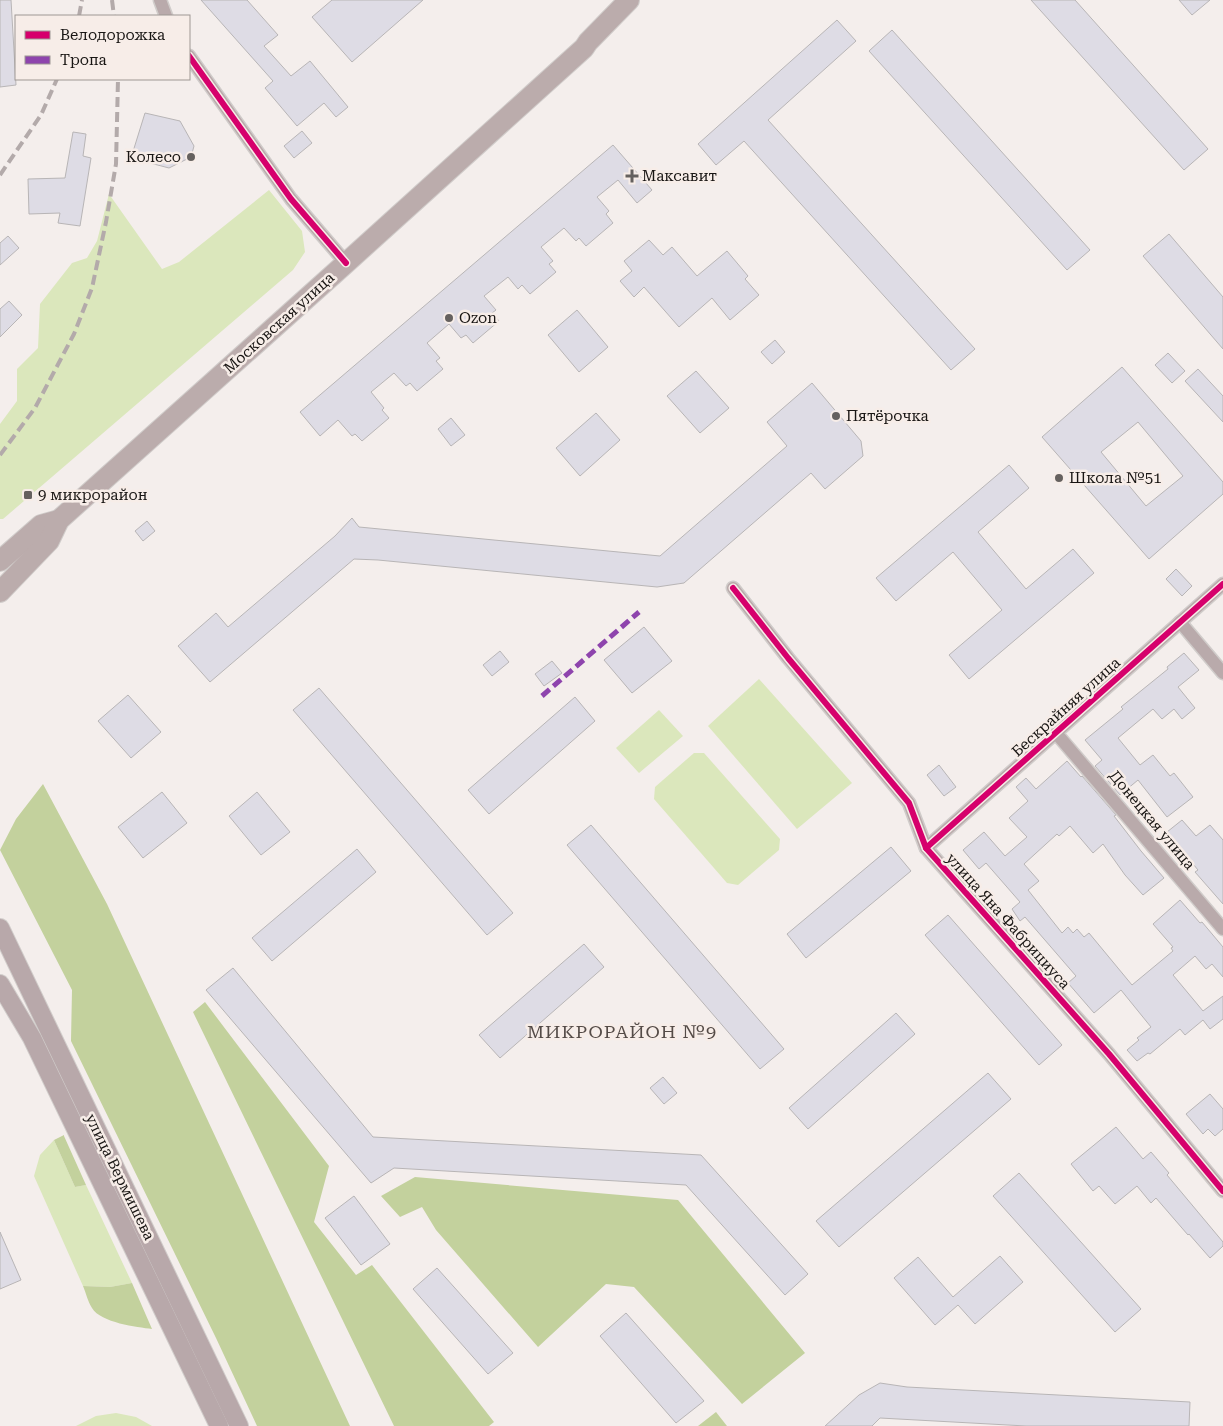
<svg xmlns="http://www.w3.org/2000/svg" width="1223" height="1426" font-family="'Roboto Serif',serif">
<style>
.green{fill:#dbe7bc}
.forest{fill:#c3d19d}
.building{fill:#dedce5;stroke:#b8b5b6;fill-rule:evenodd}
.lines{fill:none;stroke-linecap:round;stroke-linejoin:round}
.street-casing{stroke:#d0ccca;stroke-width:15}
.secondary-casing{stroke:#d0ccca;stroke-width:20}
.primary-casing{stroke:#d0ccca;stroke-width:22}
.street{stroke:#b9aaab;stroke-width:12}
.secondary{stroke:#b8a8aa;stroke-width:18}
.primary{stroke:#bbacac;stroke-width:20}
.rail{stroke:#b3aaaa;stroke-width:4;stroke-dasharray:10 5;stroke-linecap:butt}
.quiet{stroke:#8e44ad;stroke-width:5;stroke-dasharray:10 5;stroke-linecap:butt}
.cycleway-casing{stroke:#f7ede8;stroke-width:9}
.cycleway{stroke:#d6006c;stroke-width:6}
.poi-dot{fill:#65615f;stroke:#f7ede8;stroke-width:2}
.labels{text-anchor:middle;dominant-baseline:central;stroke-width:5;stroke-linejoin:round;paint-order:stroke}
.poi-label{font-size:15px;fill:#181513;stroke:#f7ede8;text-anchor:start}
.street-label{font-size:15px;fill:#181513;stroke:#f7ede8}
.quarter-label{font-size:18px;letter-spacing:1px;fill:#544b47;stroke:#f7ede8}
</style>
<rect width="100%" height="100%" fill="#f4eeec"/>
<!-- green -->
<g class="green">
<path d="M 269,190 L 302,231 L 305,252 L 293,270 L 3,519 L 0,519 L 0,424 L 17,401 L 17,369 L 38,348 L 40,304 L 72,263 L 87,258 L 97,241 L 109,194 L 162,269 L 179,262 Z"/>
<path d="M 759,679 L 852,783 L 797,829 L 708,726 Z"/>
<path d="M 659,710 L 683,736 L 639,773 L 616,748 Z"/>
<path d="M 694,753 L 704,753 L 780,839 L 779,850 L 738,885 L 727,883 L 654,799 L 655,787 Z"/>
<path d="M 54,1140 L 75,1187 L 86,1185 L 132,1283 L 110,1287 L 83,1286 L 34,1176 L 40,1155 Z"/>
<path d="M 116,1413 L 136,1417 L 152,1426 L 76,1426 L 96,1416 Z"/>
</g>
<!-- forest -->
<g class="forest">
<path d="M 43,784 L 107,904 L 350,1426 L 257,1426 L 216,1338 L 71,1041 L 72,990 L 0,850 L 16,819 Z"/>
<path d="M 205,1002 L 329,1166 L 314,1222 L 356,1275 L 372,1265 L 494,1422 L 489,1426 L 394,1426 L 193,1012 Z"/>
<path d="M 64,1135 L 64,1136 L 86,1185 L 75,1187 L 54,1140 Z"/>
<path d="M 415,1177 L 678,1200 L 805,1353 L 742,1404 L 634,1287 L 606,1284 L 538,1347 L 436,1230 L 422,1207 L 400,1217 L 381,1196 Z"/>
<path d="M 132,1283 L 152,1329 C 137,1327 101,1323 92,1308 C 88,1302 86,1293 83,1286 L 110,1287 Z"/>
<path d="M 716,1412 L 727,1426 L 698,1426 Z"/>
</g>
<!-- building -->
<g class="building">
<path d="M 0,0 L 11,0 L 16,85 L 0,87 Z"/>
<path d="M 201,0 L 247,0 L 278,35 L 264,46 L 291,76 L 310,61 L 348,107 L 336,117 L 324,103 L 297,126 L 265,88 L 273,81 Z"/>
<path d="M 332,0 L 423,0 L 352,62 L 312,17 Z"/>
<path d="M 1031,0 L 1075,0 L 1208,149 L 1184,170 Z"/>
<path d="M 1179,0 L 1210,0 L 1192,15 Z"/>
<path d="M 837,20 L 856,41 L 768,120 L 975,349 L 951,370 L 744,141 L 716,165 L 698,144 Z"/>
<path d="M 892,30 L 1090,250 L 1067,270 L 869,51 Z"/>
<path d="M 145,113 L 180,121 L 194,146 L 191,157 L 169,168 L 131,158 Z"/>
<path d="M 302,131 L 312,143 L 294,158 L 284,146 Z"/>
<path d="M 73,132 L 86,134 L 83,156 L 91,158 L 80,226 L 58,223 L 60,213 L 29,214 L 28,179 L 65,178 Z"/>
<path d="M 613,145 L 652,190 L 637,203 L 618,180 L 597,197 L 609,211 L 606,214 L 613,223 L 586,246 L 579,238 L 576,241 L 564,228 L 541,247 L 553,261 L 549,264 L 556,272 L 530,294 L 522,285 L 518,289 L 508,277 L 484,296 L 496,310 L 492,313 L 499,321 L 473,343 L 466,335 L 461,338 L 449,324 L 427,343 L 440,358 L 436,361 L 443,369 L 417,391 L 410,383 L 406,386 L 394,373 L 371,392 L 384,408 L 382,410 L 389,418 L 362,441 L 355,434 L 352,436 L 338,420 L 320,436 L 300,412 Z"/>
<path d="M 1169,234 L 1223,297 L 1223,349 L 1143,256 Z"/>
<path d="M 8,236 L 19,248 L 0,265 L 0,243 Z"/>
<path d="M 649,240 L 663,255 L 672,247 L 697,276 L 727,251 L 748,276 L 745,279 L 759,295 L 730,320 L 712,298 L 679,327 L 644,287 L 634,297 L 620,281 L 632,271 L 624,261 Z"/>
<path d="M 9,301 L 22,315 L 0,337 L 0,309 Z"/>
<path d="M 577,310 L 608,347 L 579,372 L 548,335 Z"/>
<path d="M 775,340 L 785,352 L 772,364 L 761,352 Z"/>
<path d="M 1168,353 L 1185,371 L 1172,383 L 1155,365 Z"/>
<path d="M 1122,367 L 1223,482 L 1223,494 L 1149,559 L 1042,437 ZM 1138,422 L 1183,476 L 1146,506 L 1101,452 Z"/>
<path d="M 1198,369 L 1223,396 L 1223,422 L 1185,381 Z"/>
<path d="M 696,371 L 729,408 L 700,433 L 667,396 Z"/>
<path d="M 812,383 L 861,441 L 863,456 L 825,489 L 811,473 L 684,583 L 657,587 L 378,560 L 354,559 L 210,682 L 178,646 L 216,613 L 228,627 L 335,536 L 352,518 L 359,527 L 660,556 L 787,446 L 767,422 Z"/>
<path d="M 596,413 L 620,440 L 580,476 L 556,448 Z"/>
<path d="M 451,418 L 465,435 L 451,446 L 438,429 Z"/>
<path d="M 1009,465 L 1029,488 L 978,532 L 1026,589 L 1073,549 L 1094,573 L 969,679 L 949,655 L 1002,610 L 953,552 L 896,601 L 876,578 Z"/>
<path d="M 147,521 L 155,531 L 143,541 L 135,531 Z"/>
<path d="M 1176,569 L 1192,586 L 1182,596 L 1166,579 Z"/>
<path d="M 644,627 L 672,661 L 632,693 L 604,660 Z"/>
<path d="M 500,651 L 509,662 L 492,676 L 483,665 Z"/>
<path d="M 1184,653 L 1199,670 L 1178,687 L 1195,708 L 1182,719 L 1174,709 L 1162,719 L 1153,709 L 1118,738 L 1140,765 L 1153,755 L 1170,776 L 1174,773 L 1193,797 L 1167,817 L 1138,780 L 1120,795 L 1095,766 L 1102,760 L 1085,740 L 1123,709 L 1121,707 L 1168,669 L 1167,667 Z"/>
<path d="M 552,661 L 562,673 L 544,686 L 535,674 Z"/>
<path d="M 319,688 L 513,913 L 487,935 L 293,710 Z"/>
<path d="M 128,695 L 161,732 L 131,758 L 98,721 Z"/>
<path d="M 575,697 L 595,721 L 489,814 L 468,790 Z"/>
<path d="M 1067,761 L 1081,777 L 1082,776 L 1116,815 L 1114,816 L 1141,851 L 1164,878 L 1143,895 L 1125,875 L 1103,844 L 1093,853 L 1070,826 L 1059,836 L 1057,834 L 1024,864 L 1039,881 L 1028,890 L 1062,933 L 1068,927 L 1073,933 L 1077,929 L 1084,937 L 1089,933 L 1132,985 L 1173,951 L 1171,948 L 1173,947 L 1153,924 L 1180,900 L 1200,923 L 1202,922 L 1223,947 L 1223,977 L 1212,964 L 1206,969 L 1195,956 L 1173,975 L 1203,1011 L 1223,996 L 1223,1019 L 1210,1029 L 1203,1020 L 1185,1035 L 1180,1029 L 1150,1054 L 1148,1053 L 1137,1061 L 1127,1050 L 1139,1040 L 1137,1038 L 1151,1027 L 1121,990 L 1094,1013 L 1068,983 L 1076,976 L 1025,917 L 1020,921 L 1012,909 L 1020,902 L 986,863 L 979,869 L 963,850 L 984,832 L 1005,856 L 1027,837 L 1009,818 L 1028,801 L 1016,787 L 1026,778 L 1036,789 Z"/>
<path d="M 939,765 L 956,787 L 944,796 L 927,775 Z"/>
<path d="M 162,792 L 187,823 L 143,858 L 118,827 Z"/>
<path d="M 257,792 L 290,832 L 261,855 L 229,816 Z"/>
<path d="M 1182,820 L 1196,836 L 1210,825 L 1223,840 L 1223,904 L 1195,872 L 1198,870 L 1167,832 Z"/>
<path d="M 591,825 L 784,1049 L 760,1069 L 567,845 Z"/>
<path d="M 891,847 L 911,871 L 806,958 L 787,934 Z"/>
<path d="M 357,849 L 376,872 L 272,961 L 252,938 Z"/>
<path d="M 948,915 L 1062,1045 L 1039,1065 L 925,935 Z"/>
<path d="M 584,944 L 604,967 L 500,1058 L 479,1035 Z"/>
<path d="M 233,968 L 373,1137 L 701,1155 L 808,1274 L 785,1295 L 686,1185 L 394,1168 L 371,1183 L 206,990 Z"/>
<path d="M 896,1013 L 915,1034 L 808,1129 L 789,1108 Z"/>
<path d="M 988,1073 L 1011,1099 L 839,1247 L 816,1221 Z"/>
<path d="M 663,1077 L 677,1093 L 664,1104 L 650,1088 Z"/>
<path d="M 1210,1094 L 1223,1109 L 1223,1129 L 1215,1136 L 1208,1129 L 1203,1134 L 1186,1114 Z"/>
<path d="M 1116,1127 L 1143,1159 L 1151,1152 L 1169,1173 L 1167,1175 L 1223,1242 L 1223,1246 L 1210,1258 L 1189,1234 L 1188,1235 L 1156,1198 L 1151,1203 L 1137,1186 L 1115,1204 L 1099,1186 L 1093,1191 L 1071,1164 Z"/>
<path d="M 1019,1173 L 1141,1309 L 1115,1332 L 993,1196 Z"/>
<path d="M 354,1196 L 390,1244 L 361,1265 L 325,1218 Z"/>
<path d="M 0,1232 L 21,1280 L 0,1289 Z"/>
<path d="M 1000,1256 L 1023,1282 L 975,1324 L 958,1305 L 935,1325 L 894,1278 L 918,1257 L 953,1297 Z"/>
<path d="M 437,1268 L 513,1353 L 488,1374 L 413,1289 Z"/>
<path d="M 626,1313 L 704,1401 L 676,1423 L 600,1336 Z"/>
<path d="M 880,1383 L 907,1387 L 1190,1402 L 1189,1426 L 1026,1426 L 880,1418 L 872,1426 L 825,1426 L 859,1395 Z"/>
</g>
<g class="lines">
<!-- street casing -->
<g class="street-casing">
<g id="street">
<path d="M 160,0 L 166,16"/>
<path d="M 189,56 L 291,199 L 346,263"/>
<path d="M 733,588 L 788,658 L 909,803 L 926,848 L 1109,1054 L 1223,1191"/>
<path d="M 1180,622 L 1223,673"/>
<path d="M 1056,733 L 1223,929"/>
<path d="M 926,848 L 1223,584"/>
</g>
</g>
<!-- secondary casing -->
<g class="secondary-casing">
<g id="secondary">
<path d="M 0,928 L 239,1426"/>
<path d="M 0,984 L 32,1038 L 219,1426"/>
</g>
</g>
<!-- primary casing -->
<g class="primary-casing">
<g id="primary">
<path d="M 0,561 L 41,525 L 59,520"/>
<path d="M 0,592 L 49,541 L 59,520 L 346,263 L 584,48 L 588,42 L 629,0"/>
</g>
</g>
<!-- street -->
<use href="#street" class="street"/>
<!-- secondary -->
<use href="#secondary" class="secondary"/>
<!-- primary -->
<use href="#primary" class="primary"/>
<!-- rail -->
<g class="rail">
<path d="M 112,0 L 114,16"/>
<path d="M 79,16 L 82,0"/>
<path d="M 0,175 L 41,115 L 57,79"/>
<path d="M 0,455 L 35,408 L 74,334 L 92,288 L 106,222 L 116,164 L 118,79"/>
</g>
<!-- quiet -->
<path class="quiet" d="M 542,696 L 639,612"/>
<!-- cycleway casing -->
<g class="cycleway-casing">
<g id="cycleway">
<path d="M 189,56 L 291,199 L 346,263"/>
<path d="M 733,588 L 788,658 L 909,803 L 926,848 L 1109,1054 L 1223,1191"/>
<path d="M 926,848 L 1223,584"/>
</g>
</g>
<!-- cycleway -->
<use href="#cycleway" class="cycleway"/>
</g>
<!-- markers -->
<g class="poi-dot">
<circle cx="191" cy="157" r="5"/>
<path d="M629.5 168.5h5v5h5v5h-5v5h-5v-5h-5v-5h5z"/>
<circle cx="449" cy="318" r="5"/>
<circle cx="836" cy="416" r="5"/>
<circle cx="1059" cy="478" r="5"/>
<rect x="23" y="490" width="10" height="10" rx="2.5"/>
</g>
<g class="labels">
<!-- poi labels -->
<g class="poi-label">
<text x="181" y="157" text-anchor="end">Колесо</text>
<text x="642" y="176">Максавит</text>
<text x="459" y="318">Ozon</text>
<text x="846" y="416">Пятёрочка</text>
<text x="1069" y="478">Школа №51</text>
<text x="38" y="495">9 микрорайон</text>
</g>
<!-- street labels -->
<g class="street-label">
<text transform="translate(279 323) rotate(-42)">Московская улица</text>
<text transform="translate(1066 707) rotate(-42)">Бескрайняя улица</text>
<text transform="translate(1152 820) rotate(50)">Донецкая улица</text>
<text transform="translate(1008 921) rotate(48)">улица Яна Фабрициуса</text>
<text transform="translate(120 1177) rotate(64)">улица Вермишева</text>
</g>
<!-- quarter labels -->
<g class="quarter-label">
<text x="622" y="1031">МИКРОРАЙОН №9</text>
</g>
</g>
<!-- legend -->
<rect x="15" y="15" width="175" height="65" fill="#f7ede8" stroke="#9e9793"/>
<rect x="25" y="31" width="25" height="8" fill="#d6006c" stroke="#9e9793"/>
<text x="60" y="40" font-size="15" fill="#181513">Велодорожка</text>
<rect x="25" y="56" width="25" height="8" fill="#8e44ad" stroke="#9e9793"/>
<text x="60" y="65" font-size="15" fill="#181513">Тропа</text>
</svg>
